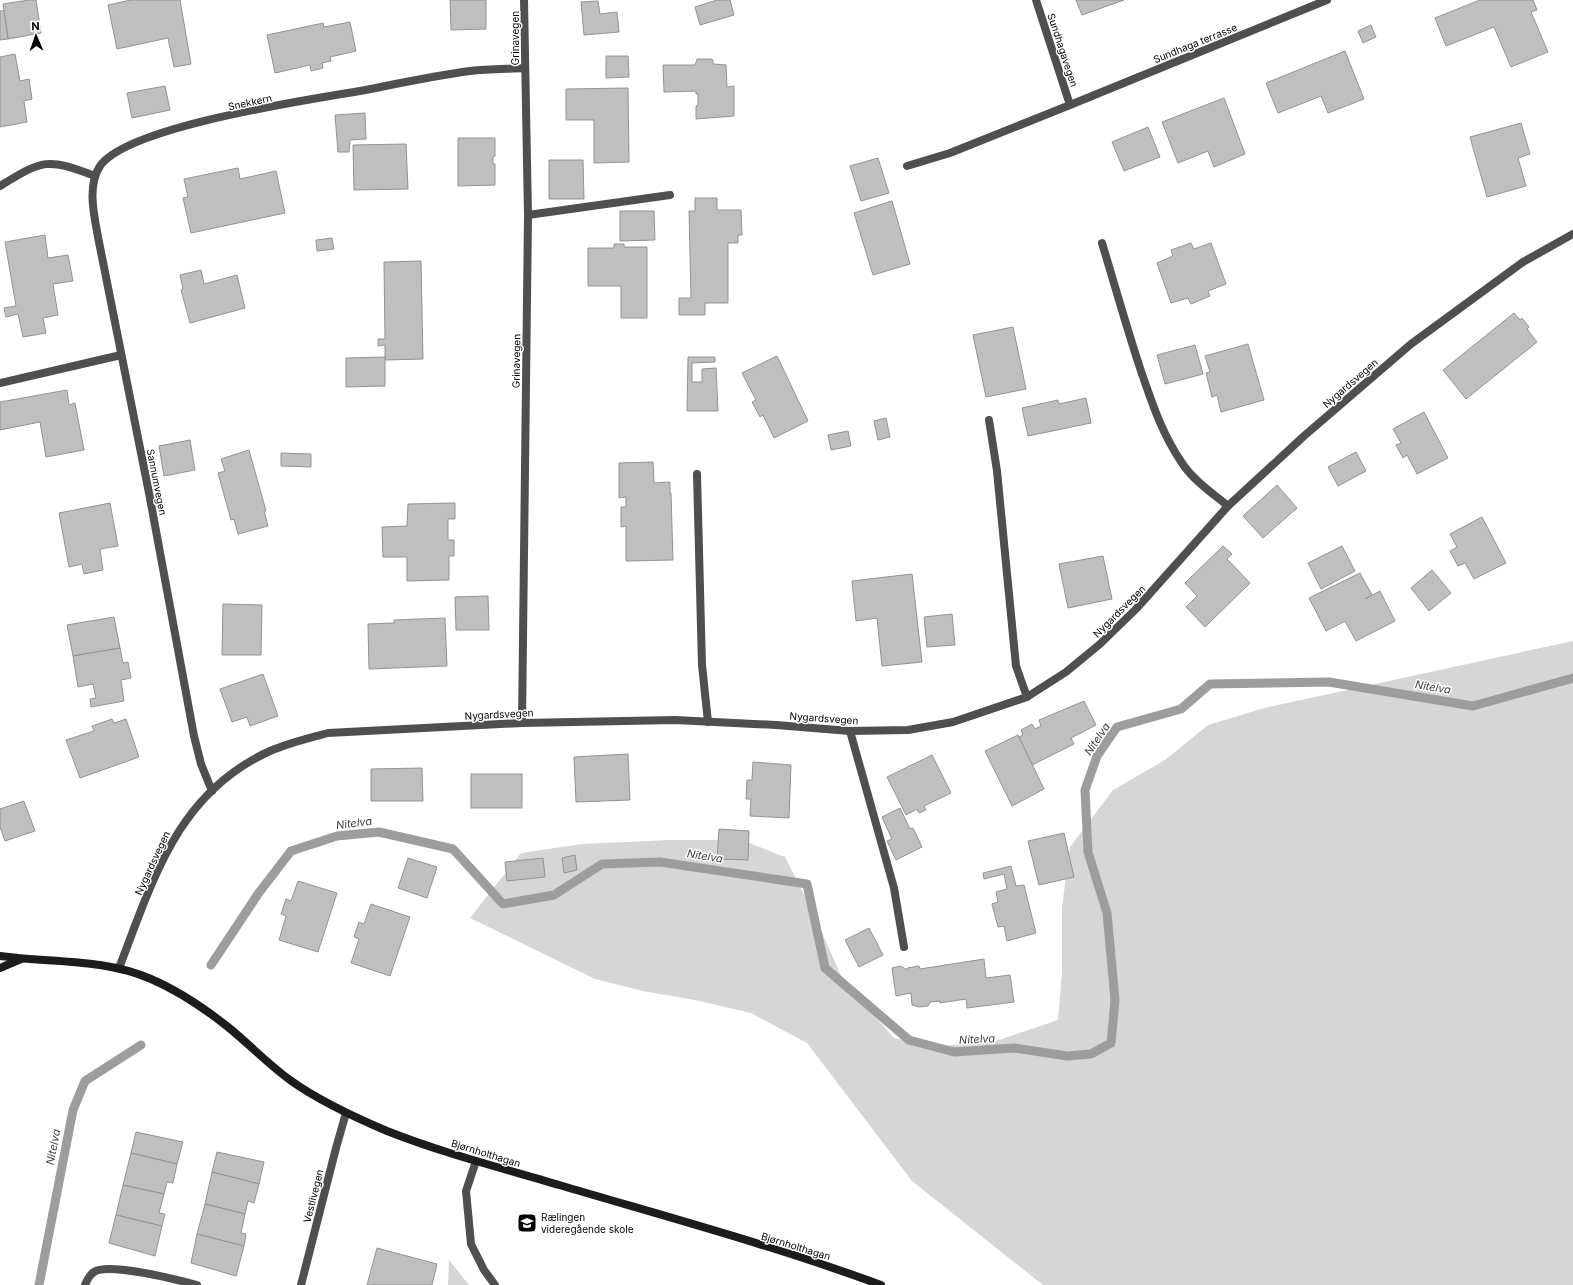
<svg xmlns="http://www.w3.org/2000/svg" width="1573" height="1285" font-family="Inter,sans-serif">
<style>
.green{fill:#d6d6d6}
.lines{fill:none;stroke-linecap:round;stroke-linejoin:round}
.stream{stroke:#9d9d9d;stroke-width:9}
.building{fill:#bfbfbf;stroke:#939393}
.lane{stroke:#4f4f4f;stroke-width:8}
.street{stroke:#4f4f4f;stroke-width:8}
.secondary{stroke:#1c1c1c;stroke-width:8}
.labels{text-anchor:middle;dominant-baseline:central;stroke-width:3;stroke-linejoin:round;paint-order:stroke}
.street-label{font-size:10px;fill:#000;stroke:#fff}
.poi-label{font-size:10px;fill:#000;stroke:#fff;text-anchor:start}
.water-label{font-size:11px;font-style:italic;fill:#3e3e3e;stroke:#fff}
</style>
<rect width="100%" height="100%" fill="#fff"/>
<!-- green -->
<g class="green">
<path d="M 1573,641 L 1573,1285 L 1043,1285 L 912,1181 L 807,1043 L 751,1013 L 695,1000 L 643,991 L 595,979 L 470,918 L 521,853 L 582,844 L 668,840 L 742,840 L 785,857 L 811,908 L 842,978 L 894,1038 L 937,1046 L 993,1042 L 1058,1020 L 1062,972 L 1062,907 L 1070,847 L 1113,790 L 1165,760 L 1208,725 L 1264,708 Z"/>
<path d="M 449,1260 L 469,1285 L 448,1285 Z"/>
</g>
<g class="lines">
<!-- stream -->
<g class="stream">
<path d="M 211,965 L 258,894 L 291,851 L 337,836 L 379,832 L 453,849 L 503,904 L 554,895 L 602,864 L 660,862 L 807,884 L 825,968 L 909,1040 L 954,1052 L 1014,1048 L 1067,1056 L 1091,1054 L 1111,1043 L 1115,1000 L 1107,913 L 1088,852 L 1085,790 L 1097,756 L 1117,727 L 1181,709 L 1210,684 L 1329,682 L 1473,706 L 1573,678"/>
<path d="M 39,1285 L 73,1110 L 85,1081 L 141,1045"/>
</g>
</g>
<!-- building -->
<g class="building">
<path d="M 29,0 L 36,0 L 41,33 L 8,39 L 3,4 Z"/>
<path d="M 131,0 L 180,0 L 191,64 L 174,67 L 168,38 L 117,49 L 108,5 Z"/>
<path d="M 450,0 L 486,0 L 486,29 L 451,30 Z"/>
<path d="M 717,0 L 730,0 L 734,15 L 700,25 L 695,7 Z"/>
<path d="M 1076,0 L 1124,0 L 1082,15 Z"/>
<path d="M 1480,0 L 1533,0 L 1537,10 L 1531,12 L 1548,52 L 1511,67 L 1494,27 L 1446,46 L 1435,18 Z"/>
<path d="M 598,1 L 600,14 L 617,12 L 619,32 L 584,35 L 581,2 Z"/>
<path d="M 4,10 L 8,39 L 0,40 L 0,11 Z"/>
<path d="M 350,22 L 356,51 L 330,57 L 331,61 L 322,63 L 323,68 L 311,71 L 310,65 L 275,73 L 267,35 L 323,23 L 324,27 Z"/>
<path d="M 1371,25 L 1376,37 L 1363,43 L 1358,31 Z"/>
<path d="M 1345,51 L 1364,99 L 1328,113 L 1321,96 L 1278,113 L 1266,83 Z"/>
<path d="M 15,54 L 20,81 L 29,79 L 32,99 L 24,101 L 27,122 L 0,127 L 0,57 Z"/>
<path d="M 606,56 L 628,56 L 629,77 L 606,78 Z"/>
<path d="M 697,59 L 711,59 L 713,60 L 713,64 L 726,65 L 727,87 L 734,86 L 734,116 L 696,119 L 696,106 L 698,105 L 698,94 L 696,94 L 696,91 L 664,92 L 663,65 L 695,65 Z"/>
<path d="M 165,86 L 170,110 L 132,118 L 127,93 Z"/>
<path d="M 628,88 L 629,162 L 594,163 L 594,120 L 566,120 L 566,89 Z"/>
<path d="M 1224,98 L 1245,154 L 1214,167 L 1208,151 L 1178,163 L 1162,122 Z"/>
<path d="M 365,113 L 366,139 L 350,140 L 349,152 L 338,152 L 335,115 Z"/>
<path d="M 1521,123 L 1530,154 L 1518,158 L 1526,186 L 1487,197 L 1470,137 Z"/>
<path d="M 1148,127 L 1160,157 L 1124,171 L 1112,142 Z"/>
<path d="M 458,138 L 495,138 L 495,156 L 493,157 L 493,164 L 495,164 L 495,185 L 458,186 Z"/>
<path d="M 406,144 L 408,189 L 354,190 L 353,145 Z"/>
<path d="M 878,158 L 889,193 L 861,201 L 850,166 Z"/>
<path d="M 549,160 L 583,160 L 584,199 L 549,199 Z"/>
<path d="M 238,168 L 240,179 L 276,171 L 285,213 L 191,233 L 183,198 L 188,197 L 184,179 Z"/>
<path d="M 695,198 L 717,198 L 717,210 L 741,210 L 742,235 L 738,235 L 738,243 L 728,243 L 728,303 L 705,303 L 705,315 L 679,315 L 679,298 L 691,298 L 689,211 L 695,211 Z"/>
<path d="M 892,201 L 910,264 L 873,275 L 854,213 Z"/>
<path d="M 620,211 L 654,211 L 655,240 L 620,241 Z"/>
<path d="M 45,235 L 48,258 L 68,255 L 73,281 L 53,284 L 58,315 L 43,318 L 46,333 L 23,337 L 18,314 L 6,317 L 4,308 L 16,306 L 5,242 Z"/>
<path d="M 332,238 L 334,249 L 317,251 L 316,240 Z"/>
<path d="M 1191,243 L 1194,249 L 1211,243 L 1226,284 L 1208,291 L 1210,296 L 1191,304 L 1188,298 L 1171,303 L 1157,263 L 1173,256 L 1171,250 Z"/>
<path d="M 614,244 L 624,244 L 624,247 L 647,247 L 647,318 L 621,318 L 621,286 L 588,286 L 588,248 L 614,248 Z"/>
<path d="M 421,261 L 423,359 L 385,360 L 385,345 L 378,346 L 378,339 L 385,339 L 384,262 Z"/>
<path d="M 201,270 L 204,284 L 237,275 L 245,308 L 190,323 L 181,290 L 183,289 L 180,275 Z"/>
<path d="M 1514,313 L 1520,320 L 1522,318 L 1529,327 L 1527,329 L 1537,342 L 1466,399 L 1443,370 Z"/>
<path d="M 1013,327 L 1026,389 L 986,397 L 973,335 Z"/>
<path d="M 1248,344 L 1264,400 L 1221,412 L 1217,395 L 1212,397 L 1206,373 L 1210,372 L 1205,356 Z"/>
<path d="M 1195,345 L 1203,374 L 1165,384 L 1157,355 Z"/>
<path d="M 777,356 L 808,421 L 774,438 L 763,415 L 760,417 L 752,402 L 756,400 L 742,373 Z"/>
<path d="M 385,357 L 385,386 L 346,387 L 346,358 Z"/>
<path d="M 688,357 L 715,357 L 715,362 L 692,363 L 692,382 L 702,382 L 702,369 L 716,368 L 718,411 L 687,411 Z"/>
<path d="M 67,390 L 69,405 L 75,403 L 84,450 L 46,457 L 40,422 L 0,430 L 0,402 Z"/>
<path d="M 1086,398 L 1091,423 L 1028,436 L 1022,408 L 1058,400 L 1059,404 Z"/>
<path d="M 1424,412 L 1448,458 L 1417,474 L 1407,455 L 1403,458 L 1396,445 L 1401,443 L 1393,429 Z"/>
<path d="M 886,418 L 890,437 L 878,440 L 874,421 Z"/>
<path d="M 848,431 L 851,446 L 831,450 L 828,435 Z"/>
<path d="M 190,440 L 195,470 L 164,476 L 159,446 Z"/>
<path d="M 249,450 L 266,511 L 264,511 L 268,526 L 238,534 L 234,519 L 231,520 L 218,473 L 225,471 L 221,459 Z"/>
<path d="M 1356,452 L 1366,471 L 1338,486 L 1328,467 Z"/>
<path d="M 281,453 L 311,454 L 311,467 L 281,466 Z"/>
<path d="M 653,462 L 654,483 L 670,482 L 670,493 L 671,493 L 673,560 L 626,561 L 626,526 L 621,527 L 621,507 L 626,507 L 626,497 L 619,498 L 619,463 Z"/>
<path d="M 1277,485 L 1297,508 L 1263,538 L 1243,516 Z"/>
<path d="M 110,503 L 118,546 L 100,549 L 103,570 L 84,574 L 82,564 L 69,567 L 59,513 Z"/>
<path d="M 455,503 L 455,519 L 448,519 L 448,540 L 454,540 L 454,556 L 449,556 L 449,580 L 407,581 L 407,557 L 383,557 L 382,527 L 407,526 L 408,504 Z"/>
<path d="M 1482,517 L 1506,563 L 1474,579 L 1465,563 L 1458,566 L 1450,551 L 1457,547 L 1450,534 Z"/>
<path d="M 1223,546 L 1232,554 L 1227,559 L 1250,583 L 1205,627 L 1186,607 L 1197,596 L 1185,583 Z"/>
<path d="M 1342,546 L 1355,571 L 1321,589 L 1308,563 Z"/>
<path d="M 1103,556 L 1112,599 L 1068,608 L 1059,564 Z"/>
<path d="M 1432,570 L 1451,593 L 1429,611 L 1411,588 Z"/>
<path d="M 1360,573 L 1372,595 L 1365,599 L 1380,591 L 1395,621 L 1356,641 L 1345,621 L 1326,631 L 1309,598 Z"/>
<path d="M 912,574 L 922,662 L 882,666 L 877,618 L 856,621 L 852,581 Z"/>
<path d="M 488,596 L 489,630 L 456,630 L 455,597 Z"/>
<path d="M 223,604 L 262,605 L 261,655 L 222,655 Z"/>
<path d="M 952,614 L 955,645 L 927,647 L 924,617 Z"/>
<path d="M 114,617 L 120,648 L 73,656 L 67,625 Z"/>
<path d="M 445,618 L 447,666 L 369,669 L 368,624 L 394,623 L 394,620 Z"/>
<path d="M 120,648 L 123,663 L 128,662 L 131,678 L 121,680 L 124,701 L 91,707 L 90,699 L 96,698 L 93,684 L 78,687 L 73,656 Z"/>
<path d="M 263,674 L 278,716 L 250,726 L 247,717 L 232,722 L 220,689 Z"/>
<path d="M 1084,701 L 1096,725 L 1071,738 L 1074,744 L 1032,765 L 1019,737 L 1023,735 L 1021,730 L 1032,724 L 1035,729 L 1041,726 L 1039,720 Z"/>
<path d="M 112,719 L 114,723 L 126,719 L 139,757 L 80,778 L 66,740 L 94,731 L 92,726 Z"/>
<path d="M 1018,735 L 1044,789 L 1012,806 L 985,751 Z"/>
<path d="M 628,754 L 630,800 L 576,802 L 574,757 Z"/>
<path d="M 932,755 L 951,793 L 924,806 L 926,810 L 919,813 L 917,809 L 906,815 L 887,777 Z"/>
<path d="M 753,762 L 791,765 L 789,818 L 750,816 L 751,799 L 746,799 L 747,780 L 752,780 Z"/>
<path d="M 422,768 L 423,801 L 371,801 L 371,769 Z"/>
<rect x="471" y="774" width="51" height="34"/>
<path d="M 24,801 L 35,831 L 5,841 L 0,827 L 0,809 Z"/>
<path d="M 900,808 L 910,829 L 913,828 L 922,847 L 896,860 L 887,841 L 892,839 L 882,817 Z"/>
<path d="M 719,829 L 749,831 L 748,860 L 717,859 Z"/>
<path d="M 1064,833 L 1074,877 L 1039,885 L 1028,841 Z"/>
<path d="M 575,855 L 577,870 L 564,873 L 562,858 Z"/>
<path d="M 408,858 L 437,867 L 427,898 L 398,888 Z"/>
<path d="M 543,858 L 545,877 L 507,881 L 505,862 Z"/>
<path d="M 1011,866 L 1016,886 L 1024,885 L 1036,933 L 1007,941 L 1004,926 L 998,927 L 992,904 L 998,902 L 996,892 L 1007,889 L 1004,874 L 984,879 L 983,873 Z"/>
<path d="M 298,881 L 337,893 L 318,952 L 279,940 L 286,916 L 281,914 L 286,899 L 291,901 Z"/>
<path d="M 371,904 L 410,917 L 390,976 L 351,963 L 359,939 L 354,937 L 359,922 L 364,924 Z"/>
<path d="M 869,928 L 883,955 L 859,967 L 845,940 Z"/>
<path d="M 984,959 L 986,978 L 1010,975 L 1014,1002 L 967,1008 L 966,999 L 940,1003 L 940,1001 L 930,1002 L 928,1006 L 919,1007 L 912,1005 L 911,993 L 896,996 L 892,968 L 901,966 L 907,970 L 907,968 L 919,966 L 920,969 Z"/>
<path d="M 136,1132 L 183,1142 L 177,1164 L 131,1153 Z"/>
<path d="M 217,1152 L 264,1162 L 259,1184 L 212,1172 Z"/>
<path d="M 131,1153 L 177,1164 L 173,1183 L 167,1182 L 164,1194 L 123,1185 Z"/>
<path d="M 212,1172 L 259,1184 L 254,1203 L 248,1201 L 245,1214 L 205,1204 Z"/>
<path d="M 123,1185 L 164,1194 L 159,1213 L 165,1214 L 162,1226 L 116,1215 Z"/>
<path d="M 205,1204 L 245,1214 L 241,1233 L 246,1234 L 244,1246 L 197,1234 Z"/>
<path d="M 116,1215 L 162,1226 L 155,1256 L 109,1243 Z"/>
<path d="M 197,1234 L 244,1246 L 236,1276 L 191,1263 Z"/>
<path d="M 377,1248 L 437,1264 L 432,1285 L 367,1285 Z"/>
</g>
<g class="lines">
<!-- lane -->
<g class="lane">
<path d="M 907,166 L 950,153 L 1070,105"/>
<path d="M 528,215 L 670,195"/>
<path d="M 1102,243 C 1115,286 1127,329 1141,371 C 1152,403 1162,434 1182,463 C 1193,480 1212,493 1228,506"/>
<path d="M 0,383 L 121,355"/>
<path d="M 989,420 L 997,471 L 1016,666 L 1027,697"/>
<path d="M 697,474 L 702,665 L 708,722"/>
<path d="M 850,731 L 894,888 L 904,947"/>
<path d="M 476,1161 L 466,1191 L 471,1244 L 484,1270 L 495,1285"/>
<path d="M 85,1285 C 87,1280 89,1275 94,1272 C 108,1262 178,1280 197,1285"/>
</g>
<!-- street -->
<g class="street">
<path d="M 1036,0 L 1070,105 L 1327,0"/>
<path d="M 0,186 C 44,159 47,158 95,176"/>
<path d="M 522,723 L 528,215 L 524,0"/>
<path d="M 212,791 L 201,764 L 194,736 L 149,493 L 98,237 C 94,215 87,186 100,166 C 128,126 308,100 360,91 C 396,84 433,76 470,71 C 488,69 507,69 525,68"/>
<path d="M 119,968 C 153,880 177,793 270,751 C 288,743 309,738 328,733 L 522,723 L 675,720 L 776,725 L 850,731 L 908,730 L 953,722 L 1027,697 L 1066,672 L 1100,644 L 1136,609 L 1228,506 L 1304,436 L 1411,344 L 1523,262 L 1573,234"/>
<path d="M 301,1285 L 336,1148 L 346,1113"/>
</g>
<!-- secondary -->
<g class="secondary">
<path d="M 0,956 C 51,963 102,958 151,979 C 179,991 204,1008 228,1027 C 249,1044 268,1064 290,1080 C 319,1101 354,1117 387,1131 C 445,1154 506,1169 566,1187 C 671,1218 778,1247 881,1285"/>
<path d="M 0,968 L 21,959"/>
</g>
</g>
<!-- icons -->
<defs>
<g id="school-square" transform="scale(1)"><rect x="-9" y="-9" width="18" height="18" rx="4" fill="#000" stroke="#fff"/><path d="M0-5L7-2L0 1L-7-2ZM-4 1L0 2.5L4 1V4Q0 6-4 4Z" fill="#fff"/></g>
</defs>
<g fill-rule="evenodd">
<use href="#school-square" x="527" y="1223"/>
</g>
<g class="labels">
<!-- street labels -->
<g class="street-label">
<text transform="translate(515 38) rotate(-90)">Grinavegen</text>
<text transform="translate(1195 43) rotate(-22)">Sundhaga terrasse</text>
<text transform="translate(1063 50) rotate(72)">Sundhagavegen</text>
<text transform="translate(250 102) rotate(-12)">Snekkern</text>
<text transform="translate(516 361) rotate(-89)">Grinavegen</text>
<text transform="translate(1350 383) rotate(-41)">Nygardsvegen</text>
<text transform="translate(157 482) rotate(79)">Sannumvegen</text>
<text transform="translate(1119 611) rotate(-45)">Nygardsvegen</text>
<text transform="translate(499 714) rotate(-3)">Nygardsvegen</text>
<text transform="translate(824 718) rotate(4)">Nygardsvegen</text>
<text transform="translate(152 863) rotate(-65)">Nygardsvegen</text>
<text transform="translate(486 1153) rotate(17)">Bjørnholthagan</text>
<text transform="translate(313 1196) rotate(-76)">Vestlivegen</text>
<text transform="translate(796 1246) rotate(17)">Bjørnholthagan</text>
</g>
<!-- poi labels -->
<g class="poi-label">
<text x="541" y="1217">Rælingen<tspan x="541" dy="12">videregående skole</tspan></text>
</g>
<!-- water labels -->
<g class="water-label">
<text transform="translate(1433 687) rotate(9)">Nitelva</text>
<text transform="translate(1097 739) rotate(-56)">Nitelva</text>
<text transform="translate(354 823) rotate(-7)">Nitelva</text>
<text transform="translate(705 856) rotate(9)">Nitelva</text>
<text transform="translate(977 1039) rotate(-3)">Nitelva</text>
<text transform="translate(53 1147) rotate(-79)">Nitelva</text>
</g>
</g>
<!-- north arrow -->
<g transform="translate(36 36) rotate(358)" stroke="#ffffff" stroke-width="3" paint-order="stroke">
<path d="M0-3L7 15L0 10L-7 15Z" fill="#000000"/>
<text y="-6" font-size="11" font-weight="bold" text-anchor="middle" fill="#000000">N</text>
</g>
</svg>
